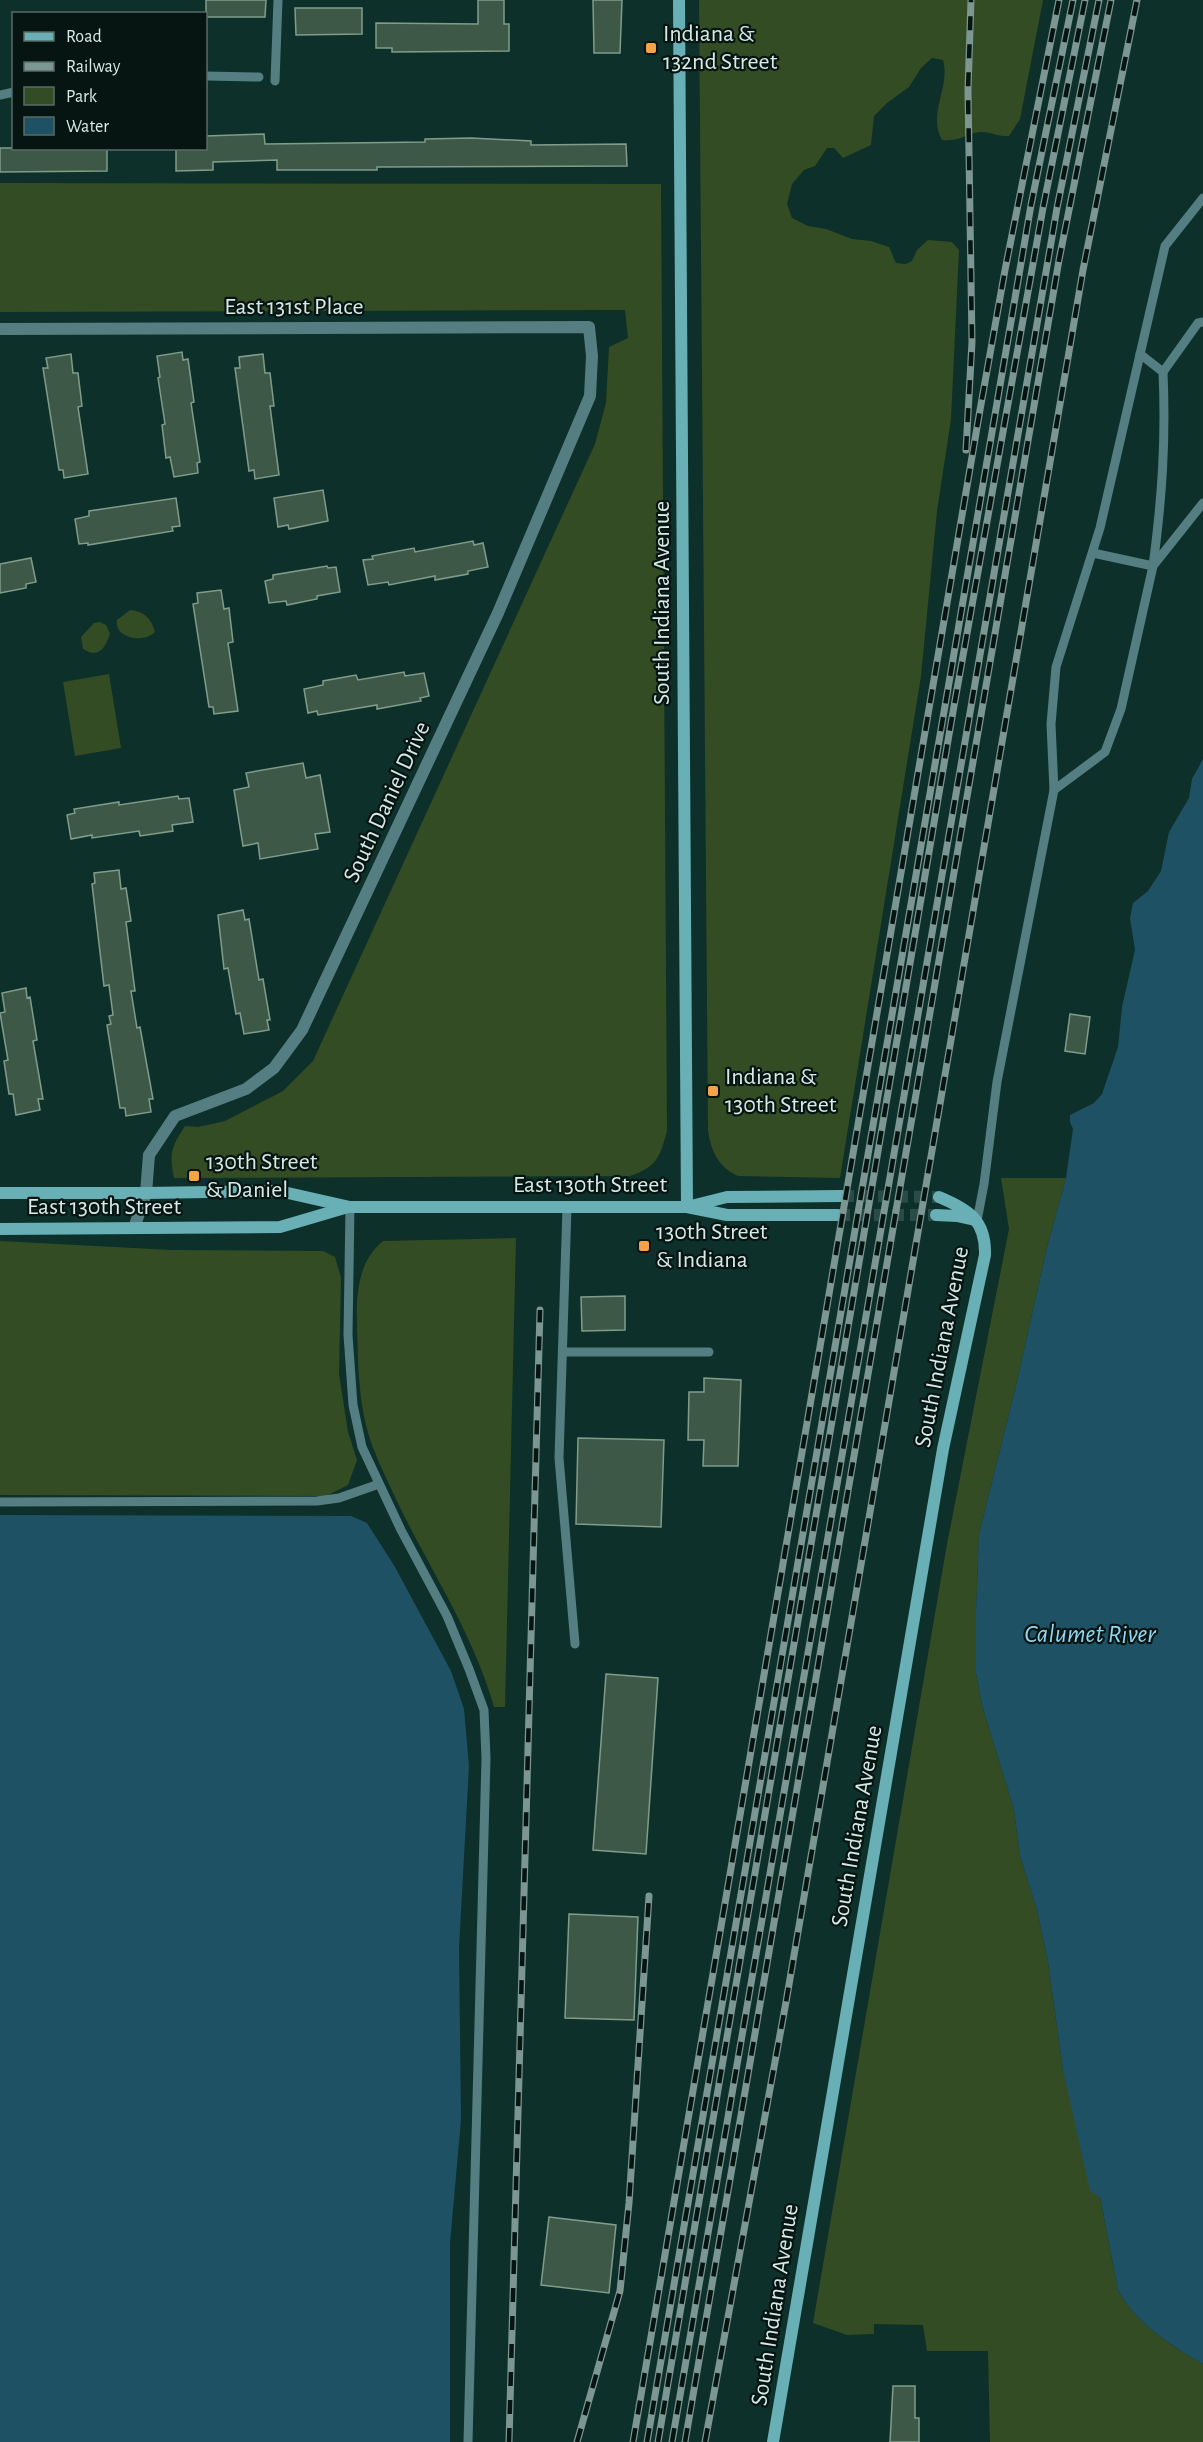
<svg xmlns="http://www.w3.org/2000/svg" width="1203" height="2442" font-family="'Alegreya Sans',sans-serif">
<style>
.green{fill:#344c23}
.water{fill:#1e5164}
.building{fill:#3e5848;stroke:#809d8b;stroke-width:1.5}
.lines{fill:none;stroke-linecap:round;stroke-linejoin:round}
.secondary-tunnel{stroke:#2b4c46;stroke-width:12;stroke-dasharray:12 6;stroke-linecap:butt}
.lane{stroke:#547e82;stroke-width:9}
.street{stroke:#547e82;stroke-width:12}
.secondary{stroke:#69afb6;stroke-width:12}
.rail-casing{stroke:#7c9692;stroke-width:7}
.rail{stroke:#071512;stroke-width:4.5;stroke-dasharray:14;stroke-linecap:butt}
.poi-dot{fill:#f6a248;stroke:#071512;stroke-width:2}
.labels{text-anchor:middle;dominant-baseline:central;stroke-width:4.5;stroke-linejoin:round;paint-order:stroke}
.poi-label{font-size:24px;fill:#d7eae6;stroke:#071512;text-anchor:start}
.street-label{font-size:24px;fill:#d7eae6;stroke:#071512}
.water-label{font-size:26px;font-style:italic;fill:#91d6f3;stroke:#071512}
</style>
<rect width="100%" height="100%" fill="#0d302a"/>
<!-- green -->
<g class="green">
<path d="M 699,0 L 1043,0 L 1020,119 L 1009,136 C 998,137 989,131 980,132 C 965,134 959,142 942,140 C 927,113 951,87 943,60 L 932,58 L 921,68 L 909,87 L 887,103 L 874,116 L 871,145 L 843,158 L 834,148 L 827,148 L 815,166 L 804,170 L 792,184 L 787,204 L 792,218 L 808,226 L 826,229 L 852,239 L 871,241 L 889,247 L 896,263 L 906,264 L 912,261 L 917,250 L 928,240 L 952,242 L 959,250 L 951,419 L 937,511 L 921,676 L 840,1178 L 738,1176 C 718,1167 711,1151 708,1130 Z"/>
<path d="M 0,183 L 661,184 L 667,1131 C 660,1157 657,1167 630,1176 L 174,1178 C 169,1154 171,1147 185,1126 L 198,1127 L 225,1121 L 283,1091 L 313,1061 L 595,444 L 606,403 L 609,347 L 628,338 L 625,310 L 0,312 Z"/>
<path d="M 130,610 C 144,611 151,618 155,632 C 143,644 114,638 117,620 Z"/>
<path d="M 100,622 L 106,625 L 110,634 C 105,648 99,659 83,649 L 81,637 L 94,623 Z"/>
<path d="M 109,674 L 121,748 L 75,756 L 63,682 Z"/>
<path d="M 1001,1178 L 1066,1178 L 1047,1247 L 1015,1390 L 979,1534 L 976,1611 L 976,1673 L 982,1705 L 1014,1810 L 1020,1856 L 1037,1910 L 1048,1962 L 1063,2070 L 1100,2197 L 1118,2290 C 1135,2323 1172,2346 1203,2364 L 1203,2442 L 990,2442 L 988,2351 L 927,2351 L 923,2325 L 874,2324 L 874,2334 L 847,2335 L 813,2323 L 947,1544 L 1009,1229 Z"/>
<path d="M 516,1238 L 505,1707 L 494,1707 C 473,1632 428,1567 395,1497 C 385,1475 373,1452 367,1429 C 358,1395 358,1359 357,1324 C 356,1295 358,1261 383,1241 Z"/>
<path d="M 0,1241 L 171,1250 L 323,1251 L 335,1257 L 341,1278 L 339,1374 L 348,1432 L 357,1460 L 348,1485 L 326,1496 L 0,1495 Z"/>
</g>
<!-- water -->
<g class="water">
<path d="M 1203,759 L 1203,2364 C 1172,2346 1135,2323 1118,2290 L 1100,2197 L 1090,2191 L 1063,2070 L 1048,1962 L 1037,1910 L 1020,1856 L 1014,1810 L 982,1705 L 976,1673 L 976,1611 L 979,1534 L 1015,1390 L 1047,1247 L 1066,1178 L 1073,1129 L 1070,1122 L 1070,1115 L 1094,1103 L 1102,1094 L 1118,1047 L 1122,1007 L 1135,950 L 1130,918 L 1133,903 L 1148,891 L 1161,871 L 1169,832 L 1189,798 L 1192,779 Z"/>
<path d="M 0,1515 L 351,1516 L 367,1523 L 395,1567 L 451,1671 L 464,1709 L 469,1766 L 459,1948 L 461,2120 L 450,2243 L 450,2442 L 0,2442 Z"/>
</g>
<!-- building -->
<g class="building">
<path d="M 206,0 L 266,0 L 265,17 L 206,17 Z"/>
<path d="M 478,0 L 504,0 L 504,24 L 509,24 L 509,51 L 392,52 L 392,48 L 376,48 L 376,23 L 478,24 Z"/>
<path d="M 593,0 L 622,0 L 620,53 L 594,53 Z"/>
<path d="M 295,8 L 362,8 L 362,34 L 296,35 Z"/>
<path d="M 264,134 L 265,144 L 425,142 L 425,139 L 471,138 L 531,141 L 531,145 L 626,144 L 627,166 L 377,167 L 377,170 L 277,170 L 277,160 L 213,162 L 213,170 L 176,171 L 176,148 L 206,148 L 206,136 Z"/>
<path d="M 0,148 L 107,148 L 107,171 L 0,172 Z"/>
<path d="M 182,352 L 183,360 L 188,359 L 194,402 L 191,403 L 200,462 L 197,463 L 198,473 L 174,477 L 170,457 L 166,458 L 162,425 L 165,424 L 158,378 L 160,377 L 157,356 Z"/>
<path d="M 71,354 L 73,373 L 78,373 L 82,406 L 78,407 L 88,474 L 64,478 L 63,470 L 59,470 L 43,368 L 48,368 L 46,358 Z"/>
<path d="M 263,354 L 265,373 L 270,373 L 274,406 L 270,406 L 279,475 L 255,479 L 254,470 L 249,471 L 235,368 L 240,368 L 239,357 Z"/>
<path d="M 323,490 L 328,521 L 289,529 L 288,525 L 278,527 L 274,498 Z"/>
<path d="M 176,498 L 180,526 L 172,527 L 173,531 L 88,545 L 88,543 L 79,544 L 75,519 L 89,516 L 89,511 Z"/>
<path d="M 473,541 L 474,545 L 483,543 L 488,567 L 468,571 L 468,574 L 435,580 L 435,576 L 389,585 L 388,582 L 368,585 L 363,560 L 373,559 L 372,556 L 414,548 L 415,552 Z"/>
<path d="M 31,558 L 36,582 L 26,584 L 26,588 L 0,593 L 0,564 Z"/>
<path d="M 327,566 L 328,568 L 336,567 L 340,592 L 317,596 L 317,599 L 287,605 L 286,601 L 269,603 L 265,581 L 273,579 L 273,575 Z"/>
<path d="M 221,590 L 224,609 L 229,608 L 233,642 L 228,643 L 238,711 L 214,714 L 213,707 L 209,707 L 193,604 L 198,603 L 197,593 Z"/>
<path d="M 404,672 L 405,676 L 424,673 L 429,696 L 420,698 L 421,701 L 377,709 L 377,705 L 318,715 L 317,711 L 308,713 L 304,689 L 323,685 L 323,681 L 356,675 L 358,680 Z"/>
<path d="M 303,763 L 306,778 L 320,775 L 330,832 L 315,834 L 318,849 L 260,859 L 258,843 L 243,846 L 234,790 L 249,787 L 246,773 Z"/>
<path d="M 178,796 L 179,799 L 189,798 L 193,822 L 172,825 L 173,831 L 140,836 L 139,831 L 92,838 L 92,835 L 71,839 L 67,815 L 75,813 L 74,809 L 119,802 L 119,805 Z"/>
<path d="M 119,870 L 121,889 L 126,888 L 131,921 L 126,922 L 135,991 L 131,991 L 137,1028 L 140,1027 L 153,1099 L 149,1099 L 151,1112 L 126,1116 L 125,1108 L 120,1108 L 107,1025 L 111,1024 L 109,1016 L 113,1015 L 109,985 L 104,986 L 92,884 L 95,883 L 94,873 Z"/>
<path d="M 243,910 L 245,920 L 249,919 L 259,980 L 263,979 L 270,1020 L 267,1020 L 269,1030 L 244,1034 L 240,1013 L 236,1014 L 228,968 L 224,969 L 218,915 Z"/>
<path d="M 26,988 L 27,998 L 30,997 L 37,1040 L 33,1041 L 43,1099 L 38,1099 L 40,1110 L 16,1115 L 13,1094 L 9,1094 L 4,1061 L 8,1060 L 0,1013 L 5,1012 L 2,993 Z"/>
<path d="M 1070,1014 L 1090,1017 L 1085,1054 L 1065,1051 Z"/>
<path d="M 625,1296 L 625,1330 L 582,1331 L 581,1297 Z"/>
<path d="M 704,1378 L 741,1380 L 738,1466 L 703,1466 L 704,1440 L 688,1440 L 689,1392 L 704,1392 Z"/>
<path d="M 578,1438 L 664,1440 L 661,1527 L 576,1524 Z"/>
<path d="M 606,1674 L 658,1678 L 646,1854 L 593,1850 Z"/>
<path d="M 569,1914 L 638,1917 L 634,2020 L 565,2018 Z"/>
<path d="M 549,2217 L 616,2225 L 609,2293 L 541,2285 Z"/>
<path d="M 893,2386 L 915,2386 L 915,2418 L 919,2418 L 919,2442 L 890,2442 Z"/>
</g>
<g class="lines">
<!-- secondary-tunnel -->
<g class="secondary-tunnel">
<path d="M 842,1196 L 939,1197"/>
<path d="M 838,1215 L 936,1215"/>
</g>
<!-- lane -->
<g class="lane">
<path d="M 206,76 L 259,77"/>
<path d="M 275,81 L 278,0"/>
<path d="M 0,95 L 14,92"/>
<path d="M 1163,372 L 1198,323 L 1203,322"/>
<path d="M 1093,553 L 1153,566 C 1162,498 1166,441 1163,372 L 1140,354"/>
<path d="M 1054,790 L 1105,752 L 1121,709 L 1153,566 L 1203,503"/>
<path d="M 350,1207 L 348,1335 L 353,1405 L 362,1447 L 401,1530 L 447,1616 L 469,1669 L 484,1710 L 486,1758 L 468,2442"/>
<path d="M 567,1207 L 559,1458 L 575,1644"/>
<path d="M 977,1221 L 984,1184 L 997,1082 L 1054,790 L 1051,724 L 1056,667 L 1100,528 L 1165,246 L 1203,198"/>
<path d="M 564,1352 L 709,1352"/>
<path d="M 0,1502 L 317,1501 L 339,1498 L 379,1484"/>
</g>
<!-- street -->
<path class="street" d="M 0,329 L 589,327 L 592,356 L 590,396 L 498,613 L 302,1030 L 274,1068 L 246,1089 L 175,1116 L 149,1155 L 146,1193 L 134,1228"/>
<!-- secondary -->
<g class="secondary">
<path d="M 679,0 L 687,1207"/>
<path d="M 0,1193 L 146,1193 L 279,1191 L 350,1207 L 687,1207 L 727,1215 L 838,1215"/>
<path d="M 691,1206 L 727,1197 L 842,1196"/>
<path d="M 936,1215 L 957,1216 L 975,1220"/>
<path d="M 0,1229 L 280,1227 L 348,1207"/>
<path d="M 773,2442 L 943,1449 L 985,1255 C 986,1220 968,1209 939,1197"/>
</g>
<!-- rail casing -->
<g class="rail-casing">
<g id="rail">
<path d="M 966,450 L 972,342 L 968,90 L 971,0"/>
<path d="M 509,2442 L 540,1310"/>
<path d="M 577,2442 L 620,2291 L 629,2203 L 649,1896"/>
<path d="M 633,2442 L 980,410 L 1005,270 L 1059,0"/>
<path d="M 647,2442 L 1031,205 L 1073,0"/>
<path d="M 658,2442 L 951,723 L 1043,208 L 1085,0"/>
<path d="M 672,2442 L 1057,208 L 1099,0"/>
<path d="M 685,2442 L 1059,260 L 1111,0"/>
<path d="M 705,2442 L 786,2002 L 1083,270 L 1137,0"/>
</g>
</g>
<!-- rail -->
<use href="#rail" class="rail"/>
</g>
<!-- markers -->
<g class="poi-dot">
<rect x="645" y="42" width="12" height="12" rx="3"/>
<rect x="707" y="1085" width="12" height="12" rx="3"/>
<rect x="188" y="1170" width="12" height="12" rx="3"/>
<rect x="638" y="1240" width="12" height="12" rx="3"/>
</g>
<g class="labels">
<!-- poi labels -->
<g class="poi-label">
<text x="663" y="34">Indiana &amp;<tspan x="663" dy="28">132nd Street</tspan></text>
<text x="725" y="1077">Indiana &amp;<tspan x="725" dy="28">130th Street</tspan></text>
<text x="206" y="1162">130th Street<tspan x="206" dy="28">&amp; Daniel</tspan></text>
<text x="656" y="1232">130th Street<tspan x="656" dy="28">&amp; Indiana</tspan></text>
</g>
<!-- street labels -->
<g class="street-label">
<text x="294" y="307">East 131st Place</text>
<text transform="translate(662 603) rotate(-90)">South Indiana Avenue</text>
<text transform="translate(387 802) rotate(-65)">South Daniel Drive</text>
<text x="590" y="1185">East 130th Street</text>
<text x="104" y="1207">East 130th Street</text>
<text transform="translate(942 1347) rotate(-79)">South Indiana Avenue</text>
<text transform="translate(857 1826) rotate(-80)">South Indiana Avenue</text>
<text transform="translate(775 2305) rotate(-81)">South Indiana Avenue</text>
</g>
<!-- water labels -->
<g class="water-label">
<text x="1090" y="1634">Calumet River</text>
</g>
</g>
<!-- legend -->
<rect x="12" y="12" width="195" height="138" fill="#071512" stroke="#5a6a67" stroke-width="1.5"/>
<rect x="24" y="32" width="30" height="9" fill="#69afb6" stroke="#5a6a67" stroke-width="1.5"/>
<text x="66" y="42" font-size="18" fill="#d7eae6">Road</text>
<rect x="24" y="62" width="30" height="9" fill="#7c9692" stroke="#5a6a67" stroke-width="1.5"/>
<text x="66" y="72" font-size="18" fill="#d7eae6">Railway</text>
<rect x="24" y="87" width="30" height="18" fill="#344c23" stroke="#5a6a67" stroke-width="1.5"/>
<text x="66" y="102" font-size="18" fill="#d7eae6">Park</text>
<rect x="24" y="117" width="30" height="18" fill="#1e5164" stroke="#5a6a67" stroke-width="1.5"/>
<text x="66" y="132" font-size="18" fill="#d7eae6">Water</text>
</svg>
